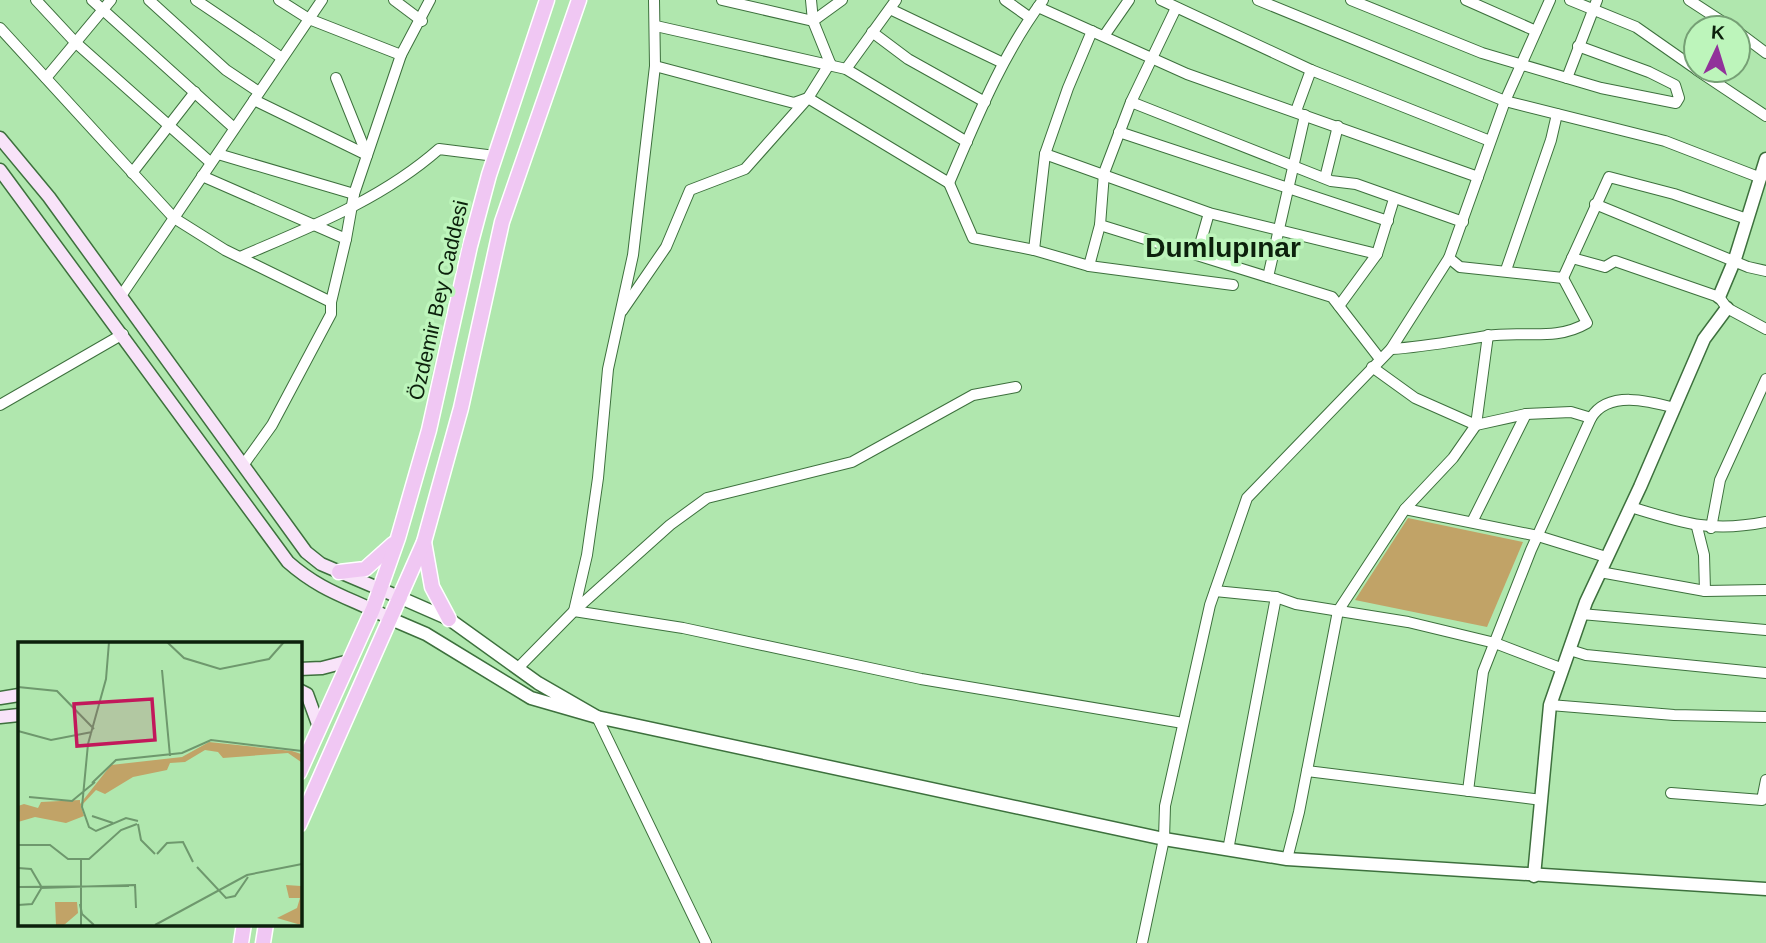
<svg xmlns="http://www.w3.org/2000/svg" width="1766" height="943" font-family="Helvetica,sans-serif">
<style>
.green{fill:#c1a367}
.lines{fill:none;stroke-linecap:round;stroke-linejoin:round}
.minor-casing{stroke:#3d703d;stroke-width:12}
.tertiary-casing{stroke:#3d703d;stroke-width:15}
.secondary-casing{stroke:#3d703d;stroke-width:15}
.primary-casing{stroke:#fff;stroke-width:17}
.minor{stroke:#fff;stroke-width:10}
.tertiary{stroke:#fff;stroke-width:12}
.secondary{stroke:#f8e3f9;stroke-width:12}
.primary{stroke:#f0c7f3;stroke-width:14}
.labels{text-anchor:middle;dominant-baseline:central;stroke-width:7;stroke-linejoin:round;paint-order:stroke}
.street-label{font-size:21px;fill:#0c210c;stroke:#bdf5bb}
.district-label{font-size:28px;font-weight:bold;fill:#0c210c;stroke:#bdf5bb}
.inset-road{fill:none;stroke:#6e986d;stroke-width:2}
.view{fill:#c2185b;fill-opacity:0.15;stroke:#c2185b;stroke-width:3.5}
.inset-edge{fill:none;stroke:#0c210c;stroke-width:3.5}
</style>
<rect width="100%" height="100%" fill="#b0e7ae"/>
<!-- green -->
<path class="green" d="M 1408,518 L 1523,542 L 1487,627 L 1355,600 Z"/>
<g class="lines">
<!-- minor casing -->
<g class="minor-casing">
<g id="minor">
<path d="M 36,0 L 75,42 L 210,162"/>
<path d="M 92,0 L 234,128"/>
<path d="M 149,0 L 226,70 L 259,92"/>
<path d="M 196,0 L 282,58"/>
<path d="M 279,0 L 309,19 L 401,55"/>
<path d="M 394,0 L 422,21"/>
<path d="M 654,0 L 655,66 L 633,255 L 608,369 L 598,478 L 587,555 L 574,611 L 683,628 L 921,679 L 1183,723"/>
<path d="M 722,0 L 813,21 L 842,0"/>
<path d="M 811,0 L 813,21 L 830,63"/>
<path d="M 1005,0 L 1029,17"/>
<path d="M 1161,0 L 1311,70 L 1490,141"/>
<path d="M 1258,0 L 1505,101 L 1665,141 L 1761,178"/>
<path d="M 1351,0 L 1482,53 L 1601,88 L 1676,103 L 1679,98 L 1675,85 L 1649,72 L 1578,46"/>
<path d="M 1466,0 L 1536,31"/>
<path d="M 1570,0 L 1636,27 L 1696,69"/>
<path d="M 1689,0 L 1732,28"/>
<path d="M 1038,7 L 1187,74 L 1478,177"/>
<path d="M 1176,8 L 1131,102 L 1104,173 L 1100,225 L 1332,297 L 1380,359"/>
<path d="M 890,9 L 1003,63"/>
<path d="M 656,26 L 846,69 L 967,142"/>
<path d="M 0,28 L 174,218 L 225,250 L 331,302 L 331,314 L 272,425 L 244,464"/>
<path d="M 872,32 L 908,59 L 985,102"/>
<path d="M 1738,32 L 1766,53"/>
<path d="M 1104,36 L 1129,0"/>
<path d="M 830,63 L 808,98 L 949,183 C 976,120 1002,55 1043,0"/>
<path d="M 655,66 L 794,103 L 808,98"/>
<path d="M 846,69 L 896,0"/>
<path d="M 1697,70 L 1766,116"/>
<path d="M 46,78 L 111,0"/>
<path d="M 336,78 L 367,155"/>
<path d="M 1567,78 L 1597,0"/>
<path d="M 254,100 L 367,155"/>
<path d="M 1131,102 L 1331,181 L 1356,184 L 1463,222"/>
<path d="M 1296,111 L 1311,70"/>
<path d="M 1119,132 L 1388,221"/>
<path d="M 218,154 L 354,194"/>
<path d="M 1045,154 L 1209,213 L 1377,254"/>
<path d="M 132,173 L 195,92"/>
<path d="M 202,176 L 346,239 L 331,302"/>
<path d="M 1325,178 L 1338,126"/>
<path d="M 949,183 L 973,238 L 1034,250 L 1089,266 L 1100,225"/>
<path d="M 1595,204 L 1748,267 L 1766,271"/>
<path d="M 346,239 L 354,194 L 401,55 L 430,0"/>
<path d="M 1034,250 L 1045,154 L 1068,88 L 1092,31"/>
<path d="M 1197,255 L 1209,213"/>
<path d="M 240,257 C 310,227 381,200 439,149 L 495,156"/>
<path d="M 1449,258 L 1460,267 L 1563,278"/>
<path d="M 1572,258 L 1605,267 L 1615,261 L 1719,297 L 1727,308 L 1766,329"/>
<path d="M 1089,266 L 1233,285"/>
<path d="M 1506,270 L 1551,140 L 1557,114"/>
<path d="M 1268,277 L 1305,115"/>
<path d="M 1563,278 L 1609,177 L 1674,194 L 1747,219"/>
<path d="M 121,296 L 322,0"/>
<path d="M 1339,306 L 1377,254 L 1394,199"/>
<path d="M 622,311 L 666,247 L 690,190 L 745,169 L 808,98"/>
<path d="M 1391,349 C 1425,347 1454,341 1487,336 C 1522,330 1555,342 1587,323 L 1563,278"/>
<path d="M 1372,367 L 1415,398 L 1476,425 L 1526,414 L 1571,412 L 1591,418 C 1608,390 1649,401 1675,408"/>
<path d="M 0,405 L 123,334"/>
<path d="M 1631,507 C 1683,523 1711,533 1766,522"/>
<path d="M 1405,509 L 1453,458 L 1476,425 L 1488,335"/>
<path d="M 1472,522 L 1526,414"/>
<path d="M 1697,527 L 1704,555 L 1705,591"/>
<path d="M 1711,528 L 1720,480 L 1766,379"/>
<path d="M 1600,572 L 1705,591 L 1766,590"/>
<path d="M 1215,591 L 1276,597 L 1296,604 L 1408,622 L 1495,643 L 1563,669"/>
<path d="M 1581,614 L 1766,630"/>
<path d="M 1570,650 L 1586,655 L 1766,673"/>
<path d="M 518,668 L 574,611 L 670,525 L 707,498 L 852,462 L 973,395 L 1016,387"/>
<path d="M 1550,705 L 1674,715 L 1766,717"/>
<path d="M 597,717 L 706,943"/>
<path d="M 1307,771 L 1542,800"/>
<path d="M 1468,791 L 1483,672 L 1531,550 L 1591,418"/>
<path d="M 1671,793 L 1762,800 L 1766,780"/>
<path d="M 1228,850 L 1276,597"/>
<path d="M 1287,859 L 1299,812 L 1338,611 L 1405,509 L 1538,536 L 1606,557"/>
<path d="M 1142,943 L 1164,839 L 1165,806 L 1210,605 L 1247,498 L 1391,349 L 1449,258 L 1505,101 L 1550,0"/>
</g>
</g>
<!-- tertiary casing -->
<g class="tertiary-casing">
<g id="tertiary">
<path d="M 1719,297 L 1735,259 L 1766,159"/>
<path d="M 391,619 L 426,634 L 531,698 L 597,717 L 538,683 L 449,619 L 401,598"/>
<path d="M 597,717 L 1164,839 L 1287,859 L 1766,889"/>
<path d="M 1534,876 L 1550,705 L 1586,602 L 1640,487 L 1704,339 L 1727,308"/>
</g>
</g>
<!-- secondary casing -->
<g class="secondary-casing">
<g id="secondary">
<path d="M 0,138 L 49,197 L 306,552 L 321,564 L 401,598"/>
<path d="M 0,170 L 288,562 C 323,593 352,598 391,619"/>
<path d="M 299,669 L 322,668 L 349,661"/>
<path d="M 299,690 L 307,694 L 319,727"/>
<path d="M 0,698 L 19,695"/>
<path d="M 0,717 L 19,715"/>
</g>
</g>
<!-- primary casing -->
<g class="primary-casing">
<g id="primary">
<path d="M 424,542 L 432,587 L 449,619"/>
<path d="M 339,572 L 365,569 L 393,544"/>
<path d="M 299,773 L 373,609 L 398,538 L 429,430 L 470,246 L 489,175 L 547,0"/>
<path d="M 299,825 L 424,542 L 461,408 L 502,222 L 579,0"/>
<path d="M 241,943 L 244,924"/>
<path d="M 263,943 L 266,924"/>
</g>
</g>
<!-- minor -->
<use href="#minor" class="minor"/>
<!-- tertiary -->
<use href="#tertiary" class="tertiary"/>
<!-- secondary -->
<use href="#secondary" class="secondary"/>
<!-- primary -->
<use href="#primary" class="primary"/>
</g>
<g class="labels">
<!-- street labels -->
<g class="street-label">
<text transform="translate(438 300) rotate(-77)">Özdemir Bey Caddesi</text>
</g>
<!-- district labels -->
<g class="district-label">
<text x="1223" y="247">Dumlupınar</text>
</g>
</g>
<!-- overview -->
<g transform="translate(18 642)">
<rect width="284" height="284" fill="#b0e7ae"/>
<path d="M 191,100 L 274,109 L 283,112 L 283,120 L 270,111 L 205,116 L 200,110 L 187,108 L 167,120 L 152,121 L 149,128 L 115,135 L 87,152 L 78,148 L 63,164 L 66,174 L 48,181 L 17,175 L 0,180 L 0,164 L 6,162 L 20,166 L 23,160 L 62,158 L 62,162 L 93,123 L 164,115 ZM 268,243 L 283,244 L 283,283 L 259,276 L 279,266 L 282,256 L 271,256 ZM 37,260 L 59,260 L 60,271 L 46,283 L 38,283 Z" fill="#c1a367"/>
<path class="inset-road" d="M 91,0 L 88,37 L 70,102 L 64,165 L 71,185 L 78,189 L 108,176 L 120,179M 149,0 L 166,16 L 202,27 L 251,17 L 266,0M 144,28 L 152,114M 0,45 L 39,49 L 76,87M 0,89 L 33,98 L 74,90M 74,141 L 98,118 L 164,111 L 193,98 L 284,109M 11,155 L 54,159 L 77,140M 74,174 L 95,181M 120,182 L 123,198 L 137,212M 0,203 L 32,203 L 50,217 L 71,217 L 103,188 L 119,182M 139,212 L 149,201 L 165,200 L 175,220M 179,225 L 208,256 L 217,254 L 230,235M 0,226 L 13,227 L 23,244M 0,245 L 111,244M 22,246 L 116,243M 117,246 L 117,242 L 118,266M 62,262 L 64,272 L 76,283M 0,263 L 14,262 L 24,245M 63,283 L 63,217M 137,283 L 229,233 L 284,222"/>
<path class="view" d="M 134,57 L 137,98 L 59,104 L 56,62 Z"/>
<rect width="284" height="284" class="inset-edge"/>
</g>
<!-- north arrow -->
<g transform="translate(1717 49) rotate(4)"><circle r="33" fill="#bdf5bb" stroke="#76a075" stroke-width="2"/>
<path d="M0-5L12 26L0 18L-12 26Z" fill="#91329a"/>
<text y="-10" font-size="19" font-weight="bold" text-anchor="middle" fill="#0c210c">K</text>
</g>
</svg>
